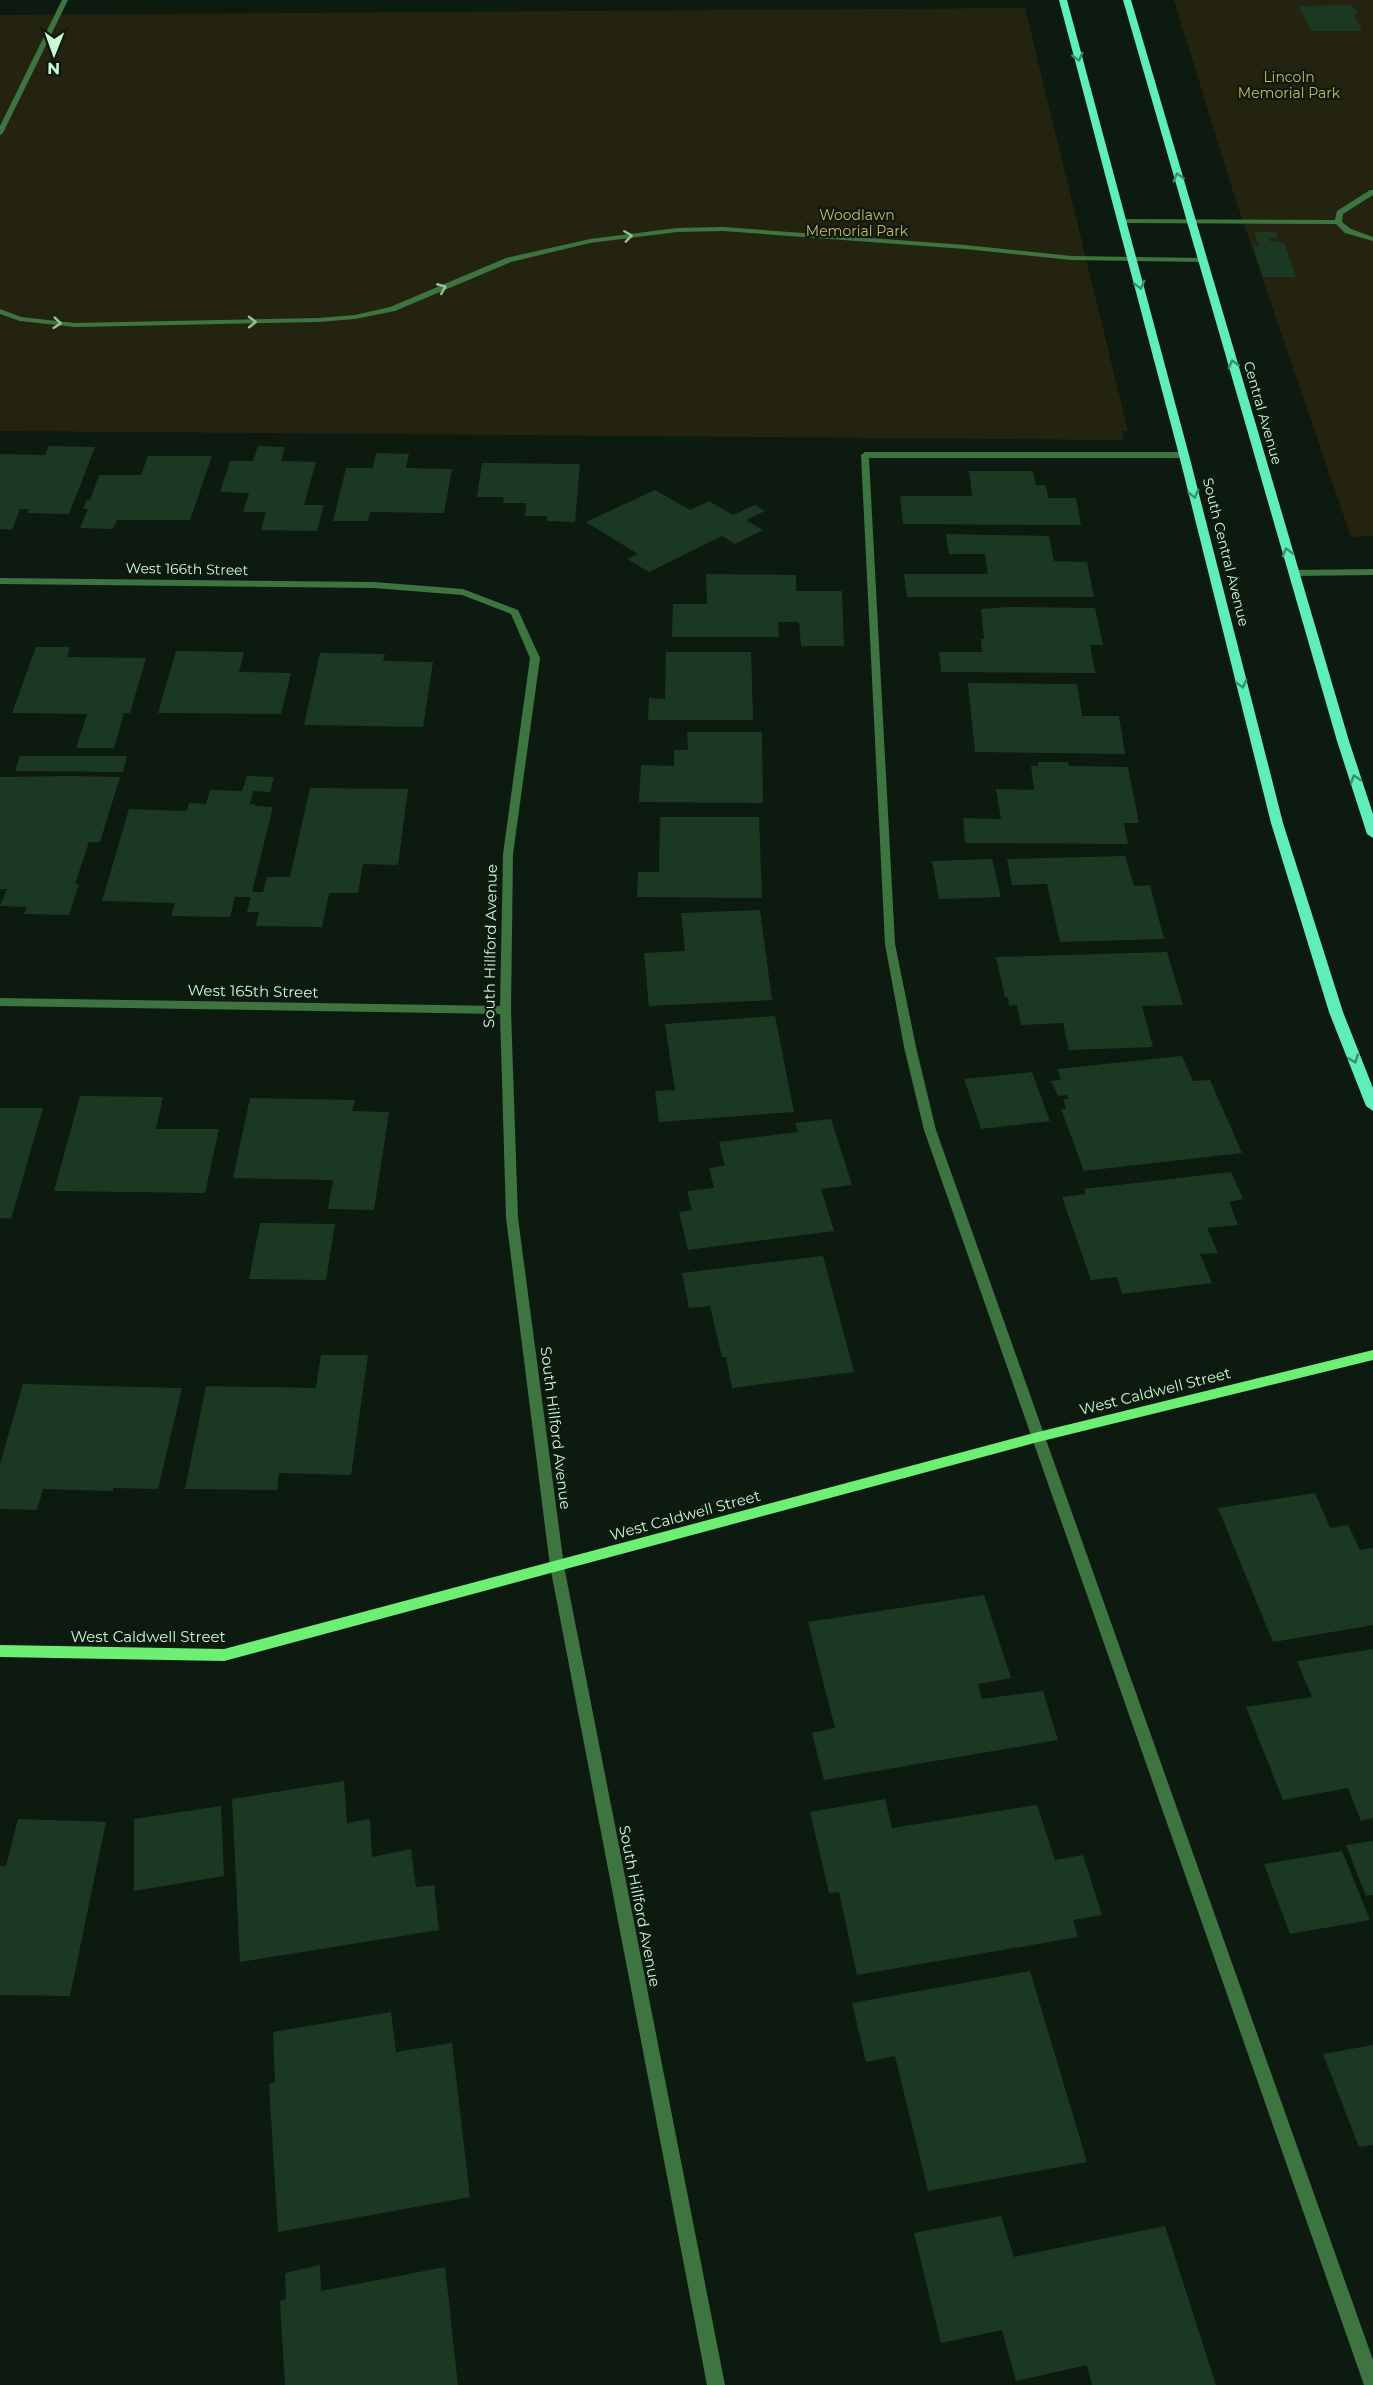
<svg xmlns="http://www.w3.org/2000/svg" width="1373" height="2385" font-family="Montserrat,sans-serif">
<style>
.green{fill:#232310}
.building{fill:#1b3922}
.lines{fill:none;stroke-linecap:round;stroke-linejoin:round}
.lane{fill:#3d7440;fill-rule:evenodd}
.street{fill:#3d7440;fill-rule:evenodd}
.secondary{fill:#6def74;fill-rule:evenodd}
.primary{fill:#5fedbc;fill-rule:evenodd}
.oneway{stroke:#3a8e6e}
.oneway2{stroke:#92c498}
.labels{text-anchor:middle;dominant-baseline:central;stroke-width:4.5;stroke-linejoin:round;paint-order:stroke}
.far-park-label{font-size:14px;fill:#d0b761;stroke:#0d1a0f}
.far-street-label{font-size:14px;fill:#cbf9d2;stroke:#0d1a0f}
.street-label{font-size:15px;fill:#cbf9d2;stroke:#0d1a0f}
</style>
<rect width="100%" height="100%" fill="#0d1a0f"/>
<!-- green -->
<g class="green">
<path d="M 1174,0 L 1373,0 L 1373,536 L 1351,537 L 1235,198 Z"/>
<path d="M 1025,8 L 1128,431 L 1122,431 L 1124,440 L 0,431 L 0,15 Z"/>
</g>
<!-- building -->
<g class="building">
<path d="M 1348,5 L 1354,7 L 1358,14 L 1353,14 L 1362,31 L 1312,31 L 1298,6 Z"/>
<path d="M 1254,232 L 1276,232 L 1278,238 L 1269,238 L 1271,242 L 1283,242 L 1285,245 L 1296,277 L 1263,277 L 1253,246 L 1259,246 Z"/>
<path d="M 49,446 L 95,447 L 69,514 L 27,513 L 29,509 L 20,509 L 12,530 L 0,529 L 0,454 L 45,455 Z"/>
<path d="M 258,446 L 285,447 L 281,461 L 316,462 L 304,505 L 324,505 L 317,531 L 261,530 L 266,512 L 243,512 L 249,493 L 220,492 L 230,461 L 253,461 Z"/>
<path d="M 376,453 L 409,454 L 406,468 L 452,469 L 444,513 L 370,512 L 368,521 L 333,521 L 346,468 L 373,468 Z"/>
<path d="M 148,456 L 212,456 L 190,520 L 117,520 L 113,529 L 80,528 L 88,509 L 83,509 L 87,500 L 90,500 L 99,475 L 141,475 Z"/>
<path d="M 482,463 L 580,464 L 575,522 L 547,521 L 547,516 L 525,516 L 526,503 L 503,503 L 504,497 L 477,497 Z"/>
<path d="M 969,471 L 1033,471 L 1036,485 L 1046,485 L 1048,498 L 1076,498 L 1081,525 L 903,524 L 900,496 L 972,496 Z"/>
<path d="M 655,490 L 690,510 L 709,501 L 733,515 L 755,505 L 765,511 L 746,520 L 763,530 L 735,544 L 722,536 L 649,572 L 627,559 L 638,554 L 586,522 Z"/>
<path d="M 946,534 L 1049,536 L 1054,561 L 1087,562 L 1094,597 L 907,597 L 904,574 L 988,574 L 985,554 L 949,554 Z"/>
<path d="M 706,574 L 796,575 L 796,591 L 842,591 L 844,646 L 801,646 L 799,622 L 778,622 L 779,637 L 672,637 L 673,604 L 707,604 Z"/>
<path d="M 1008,607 L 1095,608 L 1103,645 L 1090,645 L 1095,673 L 941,672 L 939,652 L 982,652 L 981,639 L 984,639 L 981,609 Z"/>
<path d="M 36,647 L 70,647 L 67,657 L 146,658 L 130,713 L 124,713 L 114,748 L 76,748 L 87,714 L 12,713 Z"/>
<path d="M 176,651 L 244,652 L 239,672 L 291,673 L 281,714 L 158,713 Z"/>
<path d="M 666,652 L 751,652 L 753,720 L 648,720 L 649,698 L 665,699 Z"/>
<path d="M 320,653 L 385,654 L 383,661 L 433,662 L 423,727 L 304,725 Z"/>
<path d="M 968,683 L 1077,684 L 1082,716 L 1119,716 L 1125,754 L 975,752 Z"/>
<path d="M 687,732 L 762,732 L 763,803 L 639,802 L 641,765 L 674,766 L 674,750 L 688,750 Z"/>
<path d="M 20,756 L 127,756 L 123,772 L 15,771 Z"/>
<path d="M 1038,762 L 1068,762 L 1069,766 L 1128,767 L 1139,823 L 1124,823 L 1128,844 L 965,843 L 963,818 L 1001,819 L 996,789 L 1034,790 L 1031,766 L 1038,766 Z"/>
<path d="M 71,776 L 120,777 L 100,842 L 89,842 L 75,884 L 79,884 L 69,915 L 24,914 L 27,907 L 0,906 L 7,889 L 0,889 L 0,777 Z"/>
<path d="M 247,776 L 274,777 L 270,792 L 253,791 L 250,804 L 255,804 L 255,806 L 273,807 L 252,892 L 263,892 L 267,877 L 290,877 L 310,788 L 408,789 L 398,865 L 363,864 L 358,893 L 329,893 L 322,927 L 256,926 L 259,912 L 247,912 L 251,897 L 235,897 L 230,917 L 171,916 L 175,903 L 102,901 L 129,809 L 187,811 L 189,803 L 206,804 L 210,790 L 242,791 Z"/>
<path d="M 660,817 L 759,817 L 762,898 L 637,897 L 638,872 L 659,872 Z"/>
<path d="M 1125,856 L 1134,886 L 1150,885 L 1164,939 L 1060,942 L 1047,884 L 1012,885 L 1007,859 Z"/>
<path d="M 992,859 L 1001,897 L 939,899 L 932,861 Z"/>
<path d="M 760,910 L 772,1000 L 649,1006 L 644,953 L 685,951 L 681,913 Z"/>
<path d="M 1167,952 L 1183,1005 L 1142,1006 L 1153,1047 L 1069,1050 L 1063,1023 L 1021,1025 L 1017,1005 L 1009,1006 L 1008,997 L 1005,997 L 996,957 Z"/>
<path d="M 775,1016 L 794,1112 L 659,1122 L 655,1091 L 675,1090 L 665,1024 Z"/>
<path d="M 1182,1056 L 1193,1081 L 1210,1080 L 1242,1153 L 1084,1171 L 1061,1109 L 1066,1109 L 1063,1099 L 1068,1099 L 1067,1095 L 1058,1096 L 1051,1081 L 1061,1080 L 1057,1069 Z"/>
<path d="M 1032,1072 L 1050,1121 L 981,1129 L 964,1079 Z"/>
<path d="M 80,1096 L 163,1097 L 156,1129 L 219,1129 L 205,1193 L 54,1191 Z"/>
<path d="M 250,1098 L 355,1100 L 352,1111 L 389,1112 L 374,1210 L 328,1209 L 333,1180 L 233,1178 Z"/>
<path d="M 0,1108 L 43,1108 L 11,1219 L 0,1218 Z"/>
<path d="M 831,1119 L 852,1185 L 821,1189 L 834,1231 L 688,1250 L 679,1212 L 692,1210 L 687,1191 L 714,1188 L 709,1168 L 725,1166 L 719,1142 L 798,1132 L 795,1123 Z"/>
<path d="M 1231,1172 L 1243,1199 L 1229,1202 L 1238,1225 L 1207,1228 L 1218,1253 L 1200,1254 L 1212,1283 L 1122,1294 L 1117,1277 L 1091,1280 L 1062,1197 L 1086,1194 L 1084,1189 Z"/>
<path d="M 260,1223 L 335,1224 L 326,1280 L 249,1279 Z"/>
<path d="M 823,1256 L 854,1372 L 732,1388 L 726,1357 L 722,1357 L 710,1306 L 689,1308 L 682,1273 Z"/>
<path d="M 321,1355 L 368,1355 L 351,1475 L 279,1473 L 277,1490 L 185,1489 L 206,1386 L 316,1388 Z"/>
<path d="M 23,1384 L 182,1388 L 158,1489 L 113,1488 L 113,1491 L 43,1489 L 37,1510 L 0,1509 L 0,1464 Z"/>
<path d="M 1315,1493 L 1330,1528 L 1348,1525 L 1360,1550 L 1373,1548 L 1373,1625 L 1273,1642 L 1218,1508 Z"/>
<path d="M 984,1595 L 1011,1678 L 978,1684 L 982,1699 L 1043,1691 L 1058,1740 L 824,1780 L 812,1733 L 835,1728 L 808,1622 Z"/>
<path d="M 1373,1649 L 1373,1818 L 1361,1821 L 1348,1788 L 1283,1800 L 1246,1707 L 1312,1697 L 1297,1661 Z"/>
<path d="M 344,1781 L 347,1823 L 370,1819 L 372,1857 L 411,1849 L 416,1887 L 434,1885 L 439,1930 L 240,1962 L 232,1799 Z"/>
<path d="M 885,1799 L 892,1828 L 1037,1805 L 1055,1860 L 1083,1855 L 1102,1915 L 1073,1920 L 1078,1937 L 857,1975 L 839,1892 L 829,1893 L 810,1812 Z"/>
<path d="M 221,1806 L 224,1876 L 134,1891 L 134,1819 Z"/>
<path d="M 18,1819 L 106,1822 L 70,1996 L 0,1995 L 0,1866 L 6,1866 Z"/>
<path d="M 1373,1841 L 1373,1895 L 1366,1896 L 1346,1845 Z"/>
<path d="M 1342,1851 L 1370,1920 L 1290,1934 L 1264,1864 Z"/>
<path d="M 1030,1971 L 1087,2162 L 928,2191 L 895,2056 L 866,2062 L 852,2003 Z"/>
<path d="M 391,2012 L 396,2052 L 452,2043 L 470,2197 L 278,2232 L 269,2084 L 275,2082 L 273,2032 Z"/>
<path d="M 1373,2045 L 1373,2145 L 1359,2147 L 1323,2054 Z"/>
<path d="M 1001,2216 L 1014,2257 L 1165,2226 L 1216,2385 L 1092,2385 L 1087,2365 L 1016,2381 L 1002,2330 L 941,2343 L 914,2233 Z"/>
<path d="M 320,2265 L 321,2291 L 445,2267 L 458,2385 L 285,2385 L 280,2301 L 286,2299 L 285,2273 Z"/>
</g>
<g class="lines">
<!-- lane -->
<g class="lane">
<path d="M 62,0 L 68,0 L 3,133 L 0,135 L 0,126 Z"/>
<path d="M 1370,190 L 1373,190 L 1373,195 L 1343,214 L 1342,222 L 1351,229 L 1373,237 L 1373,241 L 1345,233 L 1336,224 L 1122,223 L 1118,221 L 1122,219 L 1335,220 L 1337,211 Z"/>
<path d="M 723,227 L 965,245 L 1071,256 L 1202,258 L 1206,260 L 1202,262 L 1071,260 L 965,249 L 723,231 L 677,232 L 590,243 L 511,262 L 395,311 L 355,319 L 319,322 L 75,327 L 20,321 L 0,314 L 0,309 L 21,317 L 75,323 L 319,318 L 355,315 L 390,307 L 506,258 L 590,239 L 677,228 Z"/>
<path d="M 865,452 L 1184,452 L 1188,455 L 1184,458 L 869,458 L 895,944 L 916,1047 L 936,1130 L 1373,2360 L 1373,2385 L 1364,2385 L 924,1130 L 904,1047 L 885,944 L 861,455 Z"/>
<path d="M 1373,569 L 1373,575 L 1294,576 L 1289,573 L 1294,570 Z"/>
</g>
<!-- street -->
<path class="street" d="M 0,578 L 374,582 L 463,589 L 518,610 L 540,658 L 513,854 L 511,1010 L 518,1218 L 564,1566 L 725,2385 L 707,2385 L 550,1566 L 506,1218 L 500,1014 L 0,1006 L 0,998 L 500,1006 L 503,854 L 530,658 L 511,614 L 462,595 L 374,588 L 0,584 Z"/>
<!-- secondary -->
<path class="secondary" d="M 1373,1350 L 1373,1360 L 1038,1442 L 224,1661 L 0,1657 L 0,1645 L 224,1649 L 1038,1432 Z"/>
<!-- primary -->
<g class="primary">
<path d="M 1059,0 L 1067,0 L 1189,455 L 1283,823 L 1343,1012 L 1373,1088 L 1373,1111 L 1366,1106 L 1329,1012 L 1271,823 L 1179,455 Z"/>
<path d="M 1123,0 L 1131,0 L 1349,741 L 1373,814 L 1373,838 L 1367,834 L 1337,741 Z"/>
</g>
</g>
<!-- one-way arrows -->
<defs><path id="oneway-chevron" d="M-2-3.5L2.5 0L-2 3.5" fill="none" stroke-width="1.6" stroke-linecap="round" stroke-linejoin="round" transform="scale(1.5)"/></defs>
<g class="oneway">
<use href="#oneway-chevron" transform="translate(1078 57) rotate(75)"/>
<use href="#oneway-chevron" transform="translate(1178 177) rotate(-106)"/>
<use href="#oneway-chevron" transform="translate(1140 285) rotate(75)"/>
<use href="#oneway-chevron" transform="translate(1233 364) rotate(-106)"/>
<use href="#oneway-chevron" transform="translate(1194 494) rotate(76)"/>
<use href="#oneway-chevron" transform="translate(1287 552) rotate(-106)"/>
<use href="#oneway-chevron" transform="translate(1242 684) rotate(76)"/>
<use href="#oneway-chevron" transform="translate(1355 779) rotate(-108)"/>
<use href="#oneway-chevron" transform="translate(1354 1059) rotate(70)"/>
</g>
<g class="oneway2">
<use href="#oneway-chevron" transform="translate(628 236) rotate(-8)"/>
<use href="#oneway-chevron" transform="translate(442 288) rotate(-22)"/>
<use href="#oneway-chevron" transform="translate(252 322) rotate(-1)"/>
<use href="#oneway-chevron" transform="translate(57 323) rotate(6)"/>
</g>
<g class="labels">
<!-- far-park labels -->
<g class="far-park-label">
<text x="1289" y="77">Lincoln<tspan x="1289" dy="16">Memorial Park</tspan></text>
<text x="857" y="215">Woodlawn<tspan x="857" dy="16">Memorial Park</tspan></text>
</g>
<!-- far-street labels -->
<g class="far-street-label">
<text transform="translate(1263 413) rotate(74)">Central Avenue</text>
<text transform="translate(1226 552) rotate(76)">South Central Avenue</text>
<text transform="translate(187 569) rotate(1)">West 166th Street</text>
</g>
<!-- street labels -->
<g class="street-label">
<text transform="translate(490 946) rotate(-89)">South Hillford Avenue</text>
<text transform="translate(253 991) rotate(1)">West 165th Street</text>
<text transform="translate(1155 1391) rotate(-14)">West Caldwell Street</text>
<text transform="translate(556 1428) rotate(83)">South Hillford Avenue</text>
<text transform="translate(685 1515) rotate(-15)">West Caldwell Street</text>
<text x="148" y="1636">West Caldwell Street</text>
<text transform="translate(640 1906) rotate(79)">South Hillford Avenue</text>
</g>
</g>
<!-- north arrow -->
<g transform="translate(54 54) rotate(181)" stroke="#0d1a0f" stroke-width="4.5" paint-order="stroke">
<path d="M0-4.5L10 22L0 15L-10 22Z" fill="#cbf9d2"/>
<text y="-9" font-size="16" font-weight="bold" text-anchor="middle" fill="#cbf9d2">N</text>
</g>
</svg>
